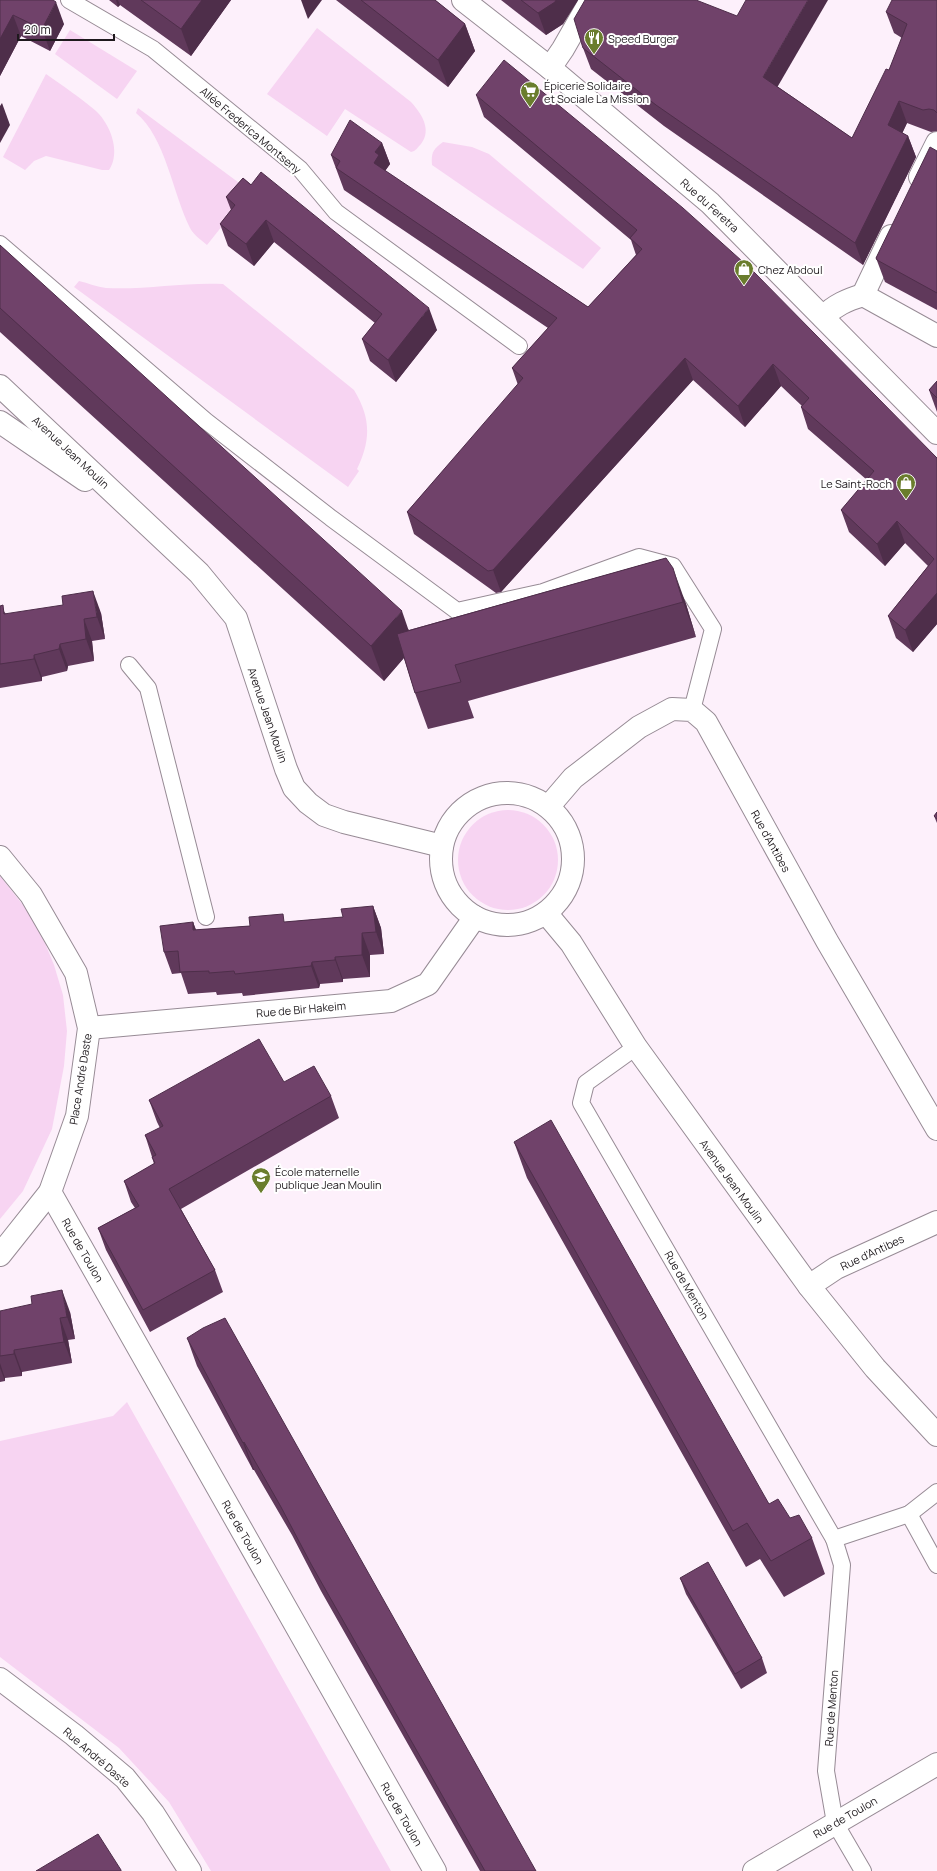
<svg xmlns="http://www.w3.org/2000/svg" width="937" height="1871" font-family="Manrope,sans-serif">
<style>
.green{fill:#f7d4f2}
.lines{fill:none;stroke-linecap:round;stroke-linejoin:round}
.lane-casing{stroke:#978b95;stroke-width:18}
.street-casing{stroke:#978b95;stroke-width:24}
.secondary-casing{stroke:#978b95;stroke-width:24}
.lane{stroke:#fff;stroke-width:16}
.street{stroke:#fff;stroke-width:22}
.secondary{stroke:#fff;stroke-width:22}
.wall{fill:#60395b}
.shaded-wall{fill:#4e2e4a}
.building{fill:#70426a;stroke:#4e2e4a}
.labels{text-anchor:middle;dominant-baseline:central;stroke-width:4;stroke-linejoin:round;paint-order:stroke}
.poi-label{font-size:11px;fill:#1e191d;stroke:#fff;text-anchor:start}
.street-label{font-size:11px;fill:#1e191d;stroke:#fff}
</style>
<rect width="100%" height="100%" fill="#fdf0fb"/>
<!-- green -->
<g class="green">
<path d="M 317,28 L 411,102 C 422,114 432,130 421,144 C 417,148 416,151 411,152 L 345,109 L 327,136 L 267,94 Z"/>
<path d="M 70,30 L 137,71 L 117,99 L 55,54 Z"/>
<path d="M 46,74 C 63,86 81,98 96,111 C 111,125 121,153 109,170 L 102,170 L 46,156 L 34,161 L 25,170 L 3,157 Z"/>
<path d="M 138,108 L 250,191 L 207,245 C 201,240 193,234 190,228 C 173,194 165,136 136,113 Z"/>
<path d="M 443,142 L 472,147 L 489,154 L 601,248 L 583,269 L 432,165 C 431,153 433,149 443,142 Z"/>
<path d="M 79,281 C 88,283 97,287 106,288 C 145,290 184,282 223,284 L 354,390 C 371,418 371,440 357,469 L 359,471 L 348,487 L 74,287 Z"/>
<circle cx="508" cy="860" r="50"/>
<path d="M 0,876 L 26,909 L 45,943 L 54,965 L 63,995 L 67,1031 L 64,1066 L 52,1129 L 23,1191 L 0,1219 Z"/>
<path d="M 127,1402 L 391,1871 L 211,1871 L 169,1802 L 119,1748 L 0,1657 L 0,1441 L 113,1416 Z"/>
</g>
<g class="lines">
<!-- lane casing -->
<g class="lane-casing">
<g id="lane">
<path d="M 69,0 L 153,49 L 300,169 L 336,212 L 519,346"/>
<path d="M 0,244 L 206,421 L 331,518 L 457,611 L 543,592 L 639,557 L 673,566 L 713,629 L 692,710"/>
<path d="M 129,665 L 148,688 L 206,917"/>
<path d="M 636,1047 L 586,1083 L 581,1103 L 834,1539"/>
<path d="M 909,1514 L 937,1565"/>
<path d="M 863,1871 L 835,1823 L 826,1771 L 842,1565 L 834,1539 L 909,1514 L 937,1492"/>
</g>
</g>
<!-- street casing -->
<g class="street-casing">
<g id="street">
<path d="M 550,68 L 563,49 L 591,0"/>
<path d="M 920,177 L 937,143"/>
<path d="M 863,295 L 891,236"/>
<path d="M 0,386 L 199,573 L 236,618 L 286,769 L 294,788 L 308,803 L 324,815 L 344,822 L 442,846"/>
<path d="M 0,422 L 85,480"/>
<circle cx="507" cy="859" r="66"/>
<path d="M 549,806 L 573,778 L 639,727 L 672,709 L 692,710 L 706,722 L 827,941 L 937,1129"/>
<path d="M 0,857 L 31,895 L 76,973 L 89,1028 L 77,1116 L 50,1192 L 0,1255"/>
<path d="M 546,913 L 571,943 L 636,1047 L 809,1286 L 875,1368 L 937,1435"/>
<path d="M 89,1028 L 391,1001 L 428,984 L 475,917"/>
<path d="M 50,1192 L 435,1871"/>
<path d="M 809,1286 L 836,1268 L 937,1222"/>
<path d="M 0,1679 L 74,1735 L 125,1778 L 153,1813 L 190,1871"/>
<path d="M 754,1871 L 937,1764"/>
</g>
</g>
<!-- secondary casing -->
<g class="secondary-casing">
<g id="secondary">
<path d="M 463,0 L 550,68 L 710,203 L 937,433"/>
<path d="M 823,317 C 835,305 847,300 863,295 L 937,336"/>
</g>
</g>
<!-- lane -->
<use href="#lane" class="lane"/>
<!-- street -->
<use href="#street" class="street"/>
<!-- secondary -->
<use href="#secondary" class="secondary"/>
</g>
<!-- wall -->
<g class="wall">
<path d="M 0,0 L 64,24 L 50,51 L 21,36 L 0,76 Z"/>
<path d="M 109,0 L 231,0 L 191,56 L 120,5 L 118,7 Z"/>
<path d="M 336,0 L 435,0 L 465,24 L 475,51 L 448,87 Z"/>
<path d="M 501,0 L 578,0 L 563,24 L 546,35 Z"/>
<path d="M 937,0 L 937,131 L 931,132 L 907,123 L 902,133 L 908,136 L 916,157 L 863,265 L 664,126 L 591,69 L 583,48 L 778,87 L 852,138 L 889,70 L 902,38 L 894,33 L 886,12 Z"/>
<path d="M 476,95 L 937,458 L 937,624 L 913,652 L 896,638 L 888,616 L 928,566 L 905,543 L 885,566 L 849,532 L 841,510 L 867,480 L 808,429 L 801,407 L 802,406 L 781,386 L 745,427 L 693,380 L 501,592 L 496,593 L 414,534 L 407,512 L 518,385 L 512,368 L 548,328 L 344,190 L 331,155 L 382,143 L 390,164 L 385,171 L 588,307 L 636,255 L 631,240 L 484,117 Z"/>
<path d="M 937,151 L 937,310 L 885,282 L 876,258 Z"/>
<path d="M 243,178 L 437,330 L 396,382 L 370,361 L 362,339 L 375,323 L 274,242 L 254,266 L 228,246 L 220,224 L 231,210 L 226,197 Z"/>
<path d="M 0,245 L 409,630 L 666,558 L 686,604 L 696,637 L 468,701 L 474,718 L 428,729 L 415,693 L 404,658 L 384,681 L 0,332 Z"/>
<path d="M 937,381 L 937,412 L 929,390 Z"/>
<path d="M 0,606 L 6,614 L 101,613 L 105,639 L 92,641 L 94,661 L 68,666 L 67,671 L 42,677 L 42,681 L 0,688 Z"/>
<path d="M 937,812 L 937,823 L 934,816 Z"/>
<path d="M 373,906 L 381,928 L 384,954 L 370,955 L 370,977 L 343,979 L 343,982 L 320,984 L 319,988 L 243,996 L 242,993 L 217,995 L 216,992 L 188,994 L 181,973 L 172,974 L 164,952 L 193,922 L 196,930 L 250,926 L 285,922 L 343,917 Z"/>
<path d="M 284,1082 L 331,1096 L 339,1118 L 181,1209 L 215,1270 L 223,1292 L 150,1332 L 106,1250 L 98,1228 L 135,1208 L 131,1202 L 124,1181 L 154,1164 L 152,1157 L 145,1135 L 160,1128 L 157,1122 L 149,1100 Z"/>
<path d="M 514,1142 L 769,1504 L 790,1518 L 812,1538 L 825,1574 L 784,1597 L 760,1559 L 746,1567 L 527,1178 Z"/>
<path d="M 0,1311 L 70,1312 L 75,1339 L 68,1340 L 72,1363 L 22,1372 L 22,1376 L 5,1378 L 5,1381 L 0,1382 Z"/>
<path d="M 187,1338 L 536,1871 L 480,1871 L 321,1591 L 292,1535 L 254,1470 L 253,1470 L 197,1366 Z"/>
<path d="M 680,1578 L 762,1658 L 767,1673 L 741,1689 L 686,1594 Z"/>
</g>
<!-- shaded-wall -->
<g class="shaded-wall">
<path d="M 116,0 L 118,0 L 120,5 L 118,7 Z"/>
<path d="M 202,0 L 231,0 L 191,56 L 181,29 Z"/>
<path d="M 301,0 L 322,0 L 308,19 Z"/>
<path d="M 556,0 L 578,0 L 563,24 L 546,35 L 538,13 Z"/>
<path d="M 808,0 L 828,0 L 771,98 L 763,77 Z"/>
<path d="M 56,2 L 64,24 L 50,51 L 42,29 Z"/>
<path d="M 13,15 L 21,36 L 0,76 L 0,39 Z"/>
<path d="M 465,24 L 475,51 L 448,87 L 438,60 Z"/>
<path d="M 899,101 L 907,123 L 896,147 L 888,125 Z"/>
<path d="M 2,103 L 10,125 L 0,143 L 0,106 Z"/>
<path d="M 908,136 L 916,157 L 863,265 L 855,243 Z"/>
<path d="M 382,143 L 390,164 L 385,171 L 374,163 L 375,152 Z"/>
<path d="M 266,220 L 274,242 L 254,266 L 246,244 Z"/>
<path d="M 429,308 L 437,330 L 396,382 L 388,360 Z"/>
<path d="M 685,358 L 693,380 L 501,592 L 493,570 Z"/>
<path d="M 773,364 L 781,386 L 745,427 L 738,406 Z"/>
<path d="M 897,521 L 905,543 L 885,566 L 877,544 Z"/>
<path d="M 673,568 L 686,604 L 696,637 L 683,602 Z"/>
<path d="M 93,591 L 101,613 L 105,639 L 97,617 Z"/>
<path d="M 937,593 L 937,624 L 913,652 L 905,630 Z"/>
<path d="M 402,611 L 414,646 L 384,681 L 371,646 Z"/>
<path d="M 84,619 L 92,641 L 94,661 L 86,639 Z"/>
<path d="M 60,644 L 68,666 L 67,671 L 59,649 Z"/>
<path d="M 34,655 L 42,677 L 42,681 L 34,659 Z"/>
<path d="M 373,906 L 381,928 L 384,954 L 376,932 Z"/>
<path d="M 193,922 L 201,944 L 193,930 Z"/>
<path d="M 362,933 L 370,955 L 370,977 L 362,955 Z"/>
<path d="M 335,957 L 343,979 L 343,982 L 335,960 Z"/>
<path d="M 312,962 L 320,984 L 319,988 L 311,966 Z"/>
<path d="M 62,1290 L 70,1312 L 75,1339 L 67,1317 Z"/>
<path d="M 60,1318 L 68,1340 L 72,1363 L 64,1342 Z"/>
<path d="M 14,1350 L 22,1372 L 22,1376 L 14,1354 Z"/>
<path d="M 0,1363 L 5,1378 L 5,1381 L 0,1368 Z"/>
<path d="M 244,1442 L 254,1470 L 253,1470 L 243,1443 Z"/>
</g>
<!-- building -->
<g class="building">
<path d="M 0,0 L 53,0 L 56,2 L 42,29 L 13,15 L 0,39 Z"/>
<path d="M 141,0 L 202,0 L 181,29 Z"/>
<path d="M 361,0 L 435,0 L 465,24 L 438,60 Z"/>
<path d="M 521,0 L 556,0 L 555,2 L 538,13 Z"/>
<path d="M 585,0 L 696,0 L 737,16 L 746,0 L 808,0 L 763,77 L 852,138 L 886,69 L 889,70 L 907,24 L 886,12 L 892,0 L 937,0 L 937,113 L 934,110 L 929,109 L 923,110 L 899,101 L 888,125 L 908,136 L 855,243 L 656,105 L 583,48 L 574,19 Z"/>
<path d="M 504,60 L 683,208 L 752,270 L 937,458 L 937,593 L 905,630 L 888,616 L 934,559 L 897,521 L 877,544 L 841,510 L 874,471 L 801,407 L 809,398 L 773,364 L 738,406 L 685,358 L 493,570 L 488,571 L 407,512 L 523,378 L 512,368 L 557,318 L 336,168 L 340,161 L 331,155 L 350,120 L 382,143 L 375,152 L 379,155 L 374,163 L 588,307 L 642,249 L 630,238 L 637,230 L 476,95 Z"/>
<path d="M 930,147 L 937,151 L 937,293 L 877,260 L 876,258 Z"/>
<path d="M 261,172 L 429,308 L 388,360 L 362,339 L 382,314 L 266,220 L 246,244 L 220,224 L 235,205 L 226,197 L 243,178 L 251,185 Z"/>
<path d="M 0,245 L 402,611 L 371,646 L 0,308 Z"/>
<path d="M 937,381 L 937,398 L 929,390 Z"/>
<path d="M 666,558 L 673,568 L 683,602 L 455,665 L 461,682 L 415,693 L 397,634 Z"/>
<path d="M 93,591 L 97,617 L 84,619 L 86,639 L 60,644 L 59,649 L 34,655 L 34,659 L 0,664 L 0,606 L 3,605 L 4,614 L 63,605 L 62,596 Z"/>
<path d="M 937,812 L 937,819 L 934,816 Z"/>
<path d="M 373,906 L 376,932 L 362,933 L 362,955 L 335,957 L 335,960 L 312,962 L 311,966 L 235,974 L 234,971 L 209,973 L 209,971 L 180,972 L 178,951 L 164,952 L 160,926 L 193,922 L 193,930 L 250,926 L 249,917 L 283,914 L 284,922 L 343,917 L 341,909 Z"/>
<path d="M 259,1039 L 284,1082 L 314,1066 L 331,1096 L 169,1189 L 215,1270 L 143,1310 L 98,1228 L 139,1206 L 124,1181 L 155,1163 L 152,1157 L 156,1155 L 145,1135 L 163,1126 L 149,1100 Z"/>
<path d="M 551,1120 L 769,1504 L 778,1499 L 790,1518 L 799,1515 L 812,1538 L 771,1561 L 747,1523 L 733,1531 L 514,1142 Z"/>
<path d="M 62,1290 L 67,1317 L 60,1318 L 64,1342 L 14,1350 L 14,1354 L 0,1356 L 0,1311 L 32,1304 L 31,1296 Z"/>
<path d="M 225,1318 L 536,1871 L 485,1871 L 311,1564 L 281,1507 L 244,1442 L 243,1443 L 187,1338 L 203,1328 Z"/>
<path d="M 708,1562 L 762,1658 L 735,1674 L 680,1578 Z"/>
<path d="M 98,1834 L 121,1870 L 121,1871 L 36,1871 Z"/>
</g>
<!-- icons -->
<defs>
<g id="restaurant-pin" transform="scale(1)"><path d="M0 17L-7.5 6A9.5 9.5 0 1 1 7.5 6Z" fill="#6a7d2d" stroke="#fff"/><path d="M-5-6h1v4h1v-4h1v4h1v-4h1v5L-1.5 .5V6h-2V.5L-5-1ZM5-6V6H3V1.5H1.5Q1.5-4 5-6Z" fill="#fff"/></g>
<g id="supermarket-pin" transform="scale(1)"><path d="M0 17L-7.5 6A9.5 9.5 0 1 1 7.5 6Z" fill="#6a7d2d" stroke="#fff"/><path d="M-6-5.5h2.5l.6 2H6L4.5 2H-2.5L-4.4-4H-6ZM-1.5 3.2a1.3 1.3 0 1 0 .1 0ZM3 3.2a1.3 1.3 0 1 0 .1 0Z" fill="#fff"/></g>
<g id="shop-pin" transform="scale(1)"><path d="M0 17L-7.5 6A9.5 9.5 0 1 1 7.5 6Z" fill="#6a7d2d" stroke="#fff"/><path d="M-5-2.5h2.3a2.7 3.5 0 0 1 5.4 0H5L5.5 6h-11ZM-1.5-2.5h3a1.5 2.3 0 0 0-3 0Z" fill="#fff"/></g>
<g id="school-pin" transform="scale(1)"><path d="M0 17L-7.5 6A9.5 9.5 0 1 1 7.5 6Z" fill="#6a7d2d" stroke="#fff"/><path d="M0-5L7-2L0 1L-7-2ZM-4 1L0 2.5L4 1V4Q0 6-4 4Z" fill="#fff"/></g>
</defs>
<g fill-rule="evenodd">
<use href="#restaurant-pin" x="594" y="38"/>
<use href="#supermarket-pin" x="530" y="91"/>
<use href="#shop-pin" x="744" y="269"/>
<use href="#shop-pin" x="906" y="483"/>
<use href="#school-pin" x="261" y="1177"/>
</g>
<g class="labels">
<!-- poi labels -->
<g class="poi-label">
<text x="608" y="38">Speed Burger</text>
<text x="544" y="85">Épicerie Solidaire<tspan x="544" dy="13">et Sociale La Mission</tspan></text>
<text x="758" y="269">Chez Abdoul</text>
<text x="892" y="483" text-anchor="end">Le Saint-Roch</text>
<text x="275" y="1171">École maternelle<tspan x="275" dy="13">publique Jean Moulin</tspan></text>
</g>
<!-- street labels -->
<g class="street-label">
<text transform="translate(251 130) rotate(40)">Allée Frederica Montseny</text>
<text transform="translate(710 205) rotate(42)">Rue du Feretra</text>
<text transform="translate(71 452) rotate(43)">Avenue Jean Moulin</text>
<text transform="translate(268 715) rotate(71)">Avenue Jean Moulin</text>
<text transform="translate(771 841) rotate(61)">Rue d'Antibes</text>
<text transform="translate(301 1009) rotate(-5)">Rue de Bir Hakeim</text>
<text transform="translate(80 1079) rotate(-81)">Place André Daste</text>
<text transform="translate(732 1181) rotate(54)">Avenue Jean Moulin</text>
<text transform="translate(83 1250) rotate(60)">Rue de Toulon</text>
<text transform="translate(872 1252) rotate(-25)">Rue d'Antibes</text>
<text transform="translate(687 1285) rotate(60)">Rue de Menton</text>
<text transform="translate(243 1532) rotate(60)">Rue de Toulon</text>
<text transform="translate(831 1708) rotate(-86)">Rue de Menton</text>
<text transform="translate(97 1757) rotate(41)">Rue André Daste</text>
<text transform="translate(402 1814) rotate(60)">Rue de Toulon</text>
<text transform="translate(845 1817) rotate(-30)">Rue de Toulon</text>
</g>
</g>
<!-- scale -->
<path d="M18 34v6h96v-6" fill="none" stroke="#1e191d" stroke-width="2"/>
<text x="24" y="34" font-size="12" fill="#1e191d" stroke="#ffffff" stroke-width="3" paint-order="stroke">20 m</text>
</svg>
